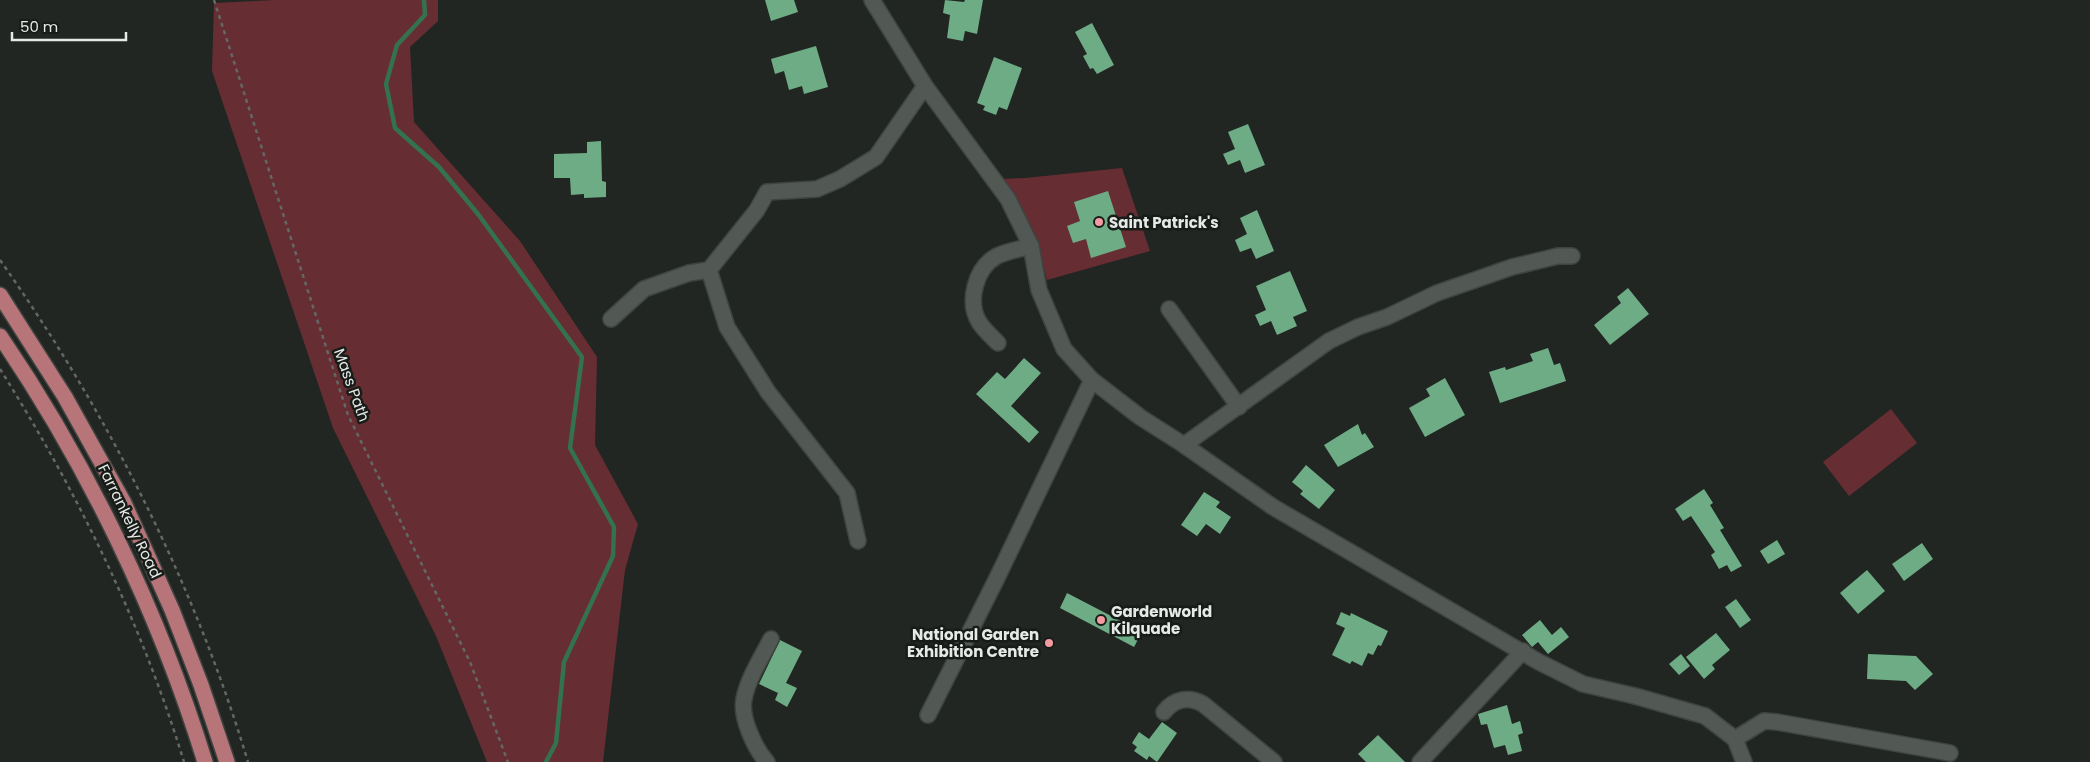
<svg xmlns="http://www.w3.org/2000/svg" width="2090" height="762" font-family="Poppins,sans-serif">
<style>
.green{fill:#662d33}
.lines{fill:none;stroke-linecap:round;stroke-linejoin:round}
.stream{stroke:#33724d;stroke-width:4.5}
.building{fill:#6dac84}
.minor-casing{stroke:#3f4441;stroke-width:18}
.major-casing{stroke:#3f4441;stroke-width:18}
.path{stroke:#646865;stroke-width:2.5;stroke-dasharray:4 4;stroke-linecap:butt}
.minor{stroke:#525854;stroke-width:15}
.major{stroke:#b77579;stroke-width:15}
.poi-dot{fill:#f49aa1;stroke:#171c19;stroke-width:2}
.labels{text-anchor:middle;dominant-baseline:central;stroke-width:5;stroke-linejoin:round;paint-order:stroke}
.poi-label{font-size:15px;font-weight:bold;fill:#e6eae7;stroke:#171c19;text-anchor:start}
.street-label{font-size:15px;fill:#e6eae7;stroke:#171c19}
</style>
<rect width="100%" height="100%" fill="#212622"/>
<!-- green -->
<g class="green">
<path d="M 275,0 L 438,0 L 438,21 L 410,47 L 414,122 L 520,241 L 597,357 L 595,445 L 638,524 L 625,570 L 603,762 L 487,762 L 436,636 L 333,428 L 212,71 L 214,3 Z"/>
<path d="M 1122,168 L 1150,251 L 1047,280 L 1038,245 L 1000,179 L 1025,178 Z"/>
<path d="M 1891,409 L 1917,443 L 1849,496 L 1823,462 Z"/>
</g>
<g class="lines">
<!-- stream -->
<path class="stream" d="M 424,0 L 425,15 L 397,45 L 386,84 L 395,128 L 439,167 L 478,214 L 582,357 L 570,448 L 614,527 L 613,556 L 564,662 L 556,743 L 546,762"/>
</g>
<!-- building -->
<g class="building">
<path d="M 765,0 L 794,0 L 798,12 L 771,21 Z"/>
<path d="M 945,0 L 964,2 L 965,0 L 983,0 L 977,34 L 965,31 L 963,41 L 947,38 L 950,15 L 943,13 Z"/>
<path d="M 1092,23 L 1114,65 L 1097,74 L 1093,68 L 1090,69 L 1083,56 L 1087,54 L 1075,32 Z"/>
<path d="M 816,46 L 828,87 L 804,94 L 802,86 L 789,90 L 784,71 L 775,74 L 771,59 Z"/>
<path d="M 994,57 L 1022,68 L 1007,110 L 999,107 L 996,115 L 983,110 L 985,106 L 977,103 Z"/>
<path d="M 1248,124 L 1265,165 L 1245,173 L 1240,160 L 1228,165 L 1223,154 L 1235,149 L 1228,132 Z"/>
<path d="M 601,141 L 602,181 L 606,182 L 606,197 L 584,198 L 584,194 L 571,195 L 570,178 L 554,178 L 554,154 L 587,153 L 587,142 Z"/>
<path d="M 1108,191 L 1126,247 L 1091,258 L 1086,239 L 1073,243 L 1067,226 L 1080,221 L 1074,202 Z"/>
<path d="M 1257,210 L 1274,251 L 1256,259 L 1251,248 L 1240,252 L 1235,240 L 1247,234 L 1240,218 Z"/>
<path d="M 1290,271 L 1307,311 L 1293,317 L 1297,326 L 1277,335 L 1271,321 L 1260,326 L 1255,315 L 1266,310 L 1256,286 Z"/>
<path d="M 1628,288 L 1649,314 L 1610,345 L 1594,325 L 1621,303 L 1617,297 Z"/>
<path d="M 1548,348 L 1554,365 L 1560,363 L 1566,381 L 1500,403 L 1489,372 L 1505,367 L 1506,370 L 1533,361 L 1530,354 Z"/>
<path d="M 1024,358 L 1041,373 L 1011,406 L 1039,432 L 1029,443 L 976,394 L 997,372 L 1005,379 Z"/>
<path d="M 1445,378 L 1465,415 L 1425,437 L 1409,408 L 1430,396 L 1426,389 Z"/>
<path d="M 1358,424 L 1362,435 L 1365,433 L 1374,447 L 1338,467 L 1324,445 Z"/>
<path d="M 1306,465 L 1335,490 L 1319,509 L 1300,494 L 1303,491 L 1292,482 Z"/>
<path d="M 1704,489 L 1713,503 L 1710,505 L 1724,528 L 1720,530 L 1742,566 L 1731,572 L 1727,565 L 1719,569 L 1711,555 L 1715,552 L 1691,516 L 1683,521 L 1675,509 Z"/>
<path d="M 1204,492 L 1220,502 L 1216,507 L 1231,517 L 1220,534 L 1206,524 L 1197,536 L 1181,525 Z"/>
<path d="M 1777,540 L 1785,554 L 1768,564 L 1760,551 Z"/>
<path d="M 1922,543 L 1933,559 L 1904,581 L 1892,564 Z"/>
<path d="M 1867,570 L 1885,591 L 1858,614 L 1840,593 Z"/>
<path d="M 1067,593 L 1142,632 L 1134,647 L 1060,608 Z"/>
<path d="M 1736,599 L 1751,620 L 1740,628 L 1725,607 Z"/>
<path d="M 1341,612 L 1350,616 L 1351,613 L 1388,631 L 1381,646 L 1378,645 L 1373,655 L 1368,653 L 1362,666 L 1352,661 L 1350,664 L 1332,655 L 1345,628 L 1336,624 Z"/>
<path d="M 1540,620 L 1552,635 L 1561,627 L 1569,637 L 1548,654 L 1538,642 L 1532,647 L 1522,635 Z"/>
<path d="M 1716,633 L 1730,650 L 1712,665 L 1715,669 L 1704,679 L 1686,657 Z"/>
<path d="M 780,640 L 802,651 L 786,683 L 797,688 L 787,707 L 775,700 L 778,693 L 759,684 Z"/>
<path d="M 1681,654 L 1690,666 L 1679,675 L 1669,664 Z"/>
<path d="M 1868,654 L 1916,656 L 1933,674 L 1915,690 L 1906,681 L 1867,679 Z"/>
<path d="M 1507,705 L 1512,724 L 1520,721 L 1523,733 L 1518,735 L 1522,751 L 1508,755 L 1505,745 L 1494,748 L 1487,724 L 1481,725 L 1478,714 Z"/>
<path d="M 1162,722 L 1177,733 L 1157,762 L 1149,756 L 1147,760 L 1134,751 L 1137,747 L 1132,743 L 1139,732 L 1149,739 Z"/>
<path d="M 1378,735 L 1405,762 L 1366,762 L 1358,754 Z"/>
</g>
<g class="lines">
<!-- minor casing -->
<g class="minor-casing">
<g id="minor">
<path d="M 872,0 L 925,86 L 1008,199 L 1031,246 L 1039,290 L 1064,349 L 1092,380 L 1140,417 L 1184,445 L 1273,507 L 1539,662 L 1583,684 L 1635,696 L 1705,716 L 1735,739 L 1744,762"/>
<path d="M 1169,309 L 1239,407"/>
<path d="M 611,319 L 644,289 L 689,273 L 709,270"/>
<path d="M 998,343 C 992,337 984,330 979,322 C 967,302 975,268 997,256 C 1007,251 1020,249 1031,246"/>
<path d="M 1184,445 L 1329,341 L 1358,327 L 1387,317 L 1437,293 L 1472,281 L 1512,267 L 1558,256 L 1572,256"/>
<path d="M 858,541 L 847,493 L 768,392 L 727,327 L 709,270 L 757,210 L 767,192 L 817,189 L 840,179 L 876,157 L 925,86"/>
<path d="M 1164,712 C 1174,699 1188,696 1203,704 L 1274,762"/>
<path d="M 928,715 L 997,578 L 1092,380"/>
<path d="M 1735,739 L 1764,721 L 1777,722 L 1950,753"/>
<path d="M 767,762 C 755,749 740,717 744,699 C 748,678 762,657 771,639"/>
<path d="M 1420,762 L 1523,651"/>
</g>
</g>
<!-- major casing -->
<g class="major-casing">
<g id="major">
<path d="M 0,295 L 65,397 L 124,503 L 172,610 L 201,685 L 227,762"/>
<path d="M 0,336 C 88,465 159,613 205,762"/>
</g>
</g>
<!-- path -->
<g class="path">
<path d="M 214,0 L 348,415 L 470,662 L 508,762"/>
<path d="M 0,260 C 108,413 194,583 248,762"/>
<path d="M 0,369 C 77,491 142,624 184,762"/>
</g>
<!-- minor -->
<use href="#minor" class="minor"/>
<!-- major -->
<use href="#major" class="major"/>
</g>
<!-- markers -->
<g class="poi-dot">
<circle cx="1099" cy="222" r="5"/>
<circle cx="1101" cy="620" r="5"/>
<circle cx="1049" cy="643" r="5"/>
</g>
<g class="labels">
<!-- poi labels -->
<g class="poi-label">
<text x="1109" y="222">Saint Patrick's</text>
<text x="1111" y="611">Gardenworld<tspan x="1111" dy="17">Kilquade</tspan></text>
<text x="1039" y="634" text-anchor="end">National Garden<tspan x="1039" dy="17">Exhibition Centre</tspan></text>
</g>
<!-- street labels -->
<g class="street-label">
<text transform="translate(352 385) rotate(70)">Mass Path</text>
<text transform="translate(130 521) rotate(64)">Farrankelly Road</text>
</g>
</g>
<!-- scale -->
<path d="M12 32v8h114v-8" fill="none" stroke="#e6eae7" stroke-width="2.5"/>
<text x="20" y="32" font-size="15" fill="#e6eae7" stroke="#171c19" stroke-width="4" paint-order="stroke">50 m</text>
</svg>
